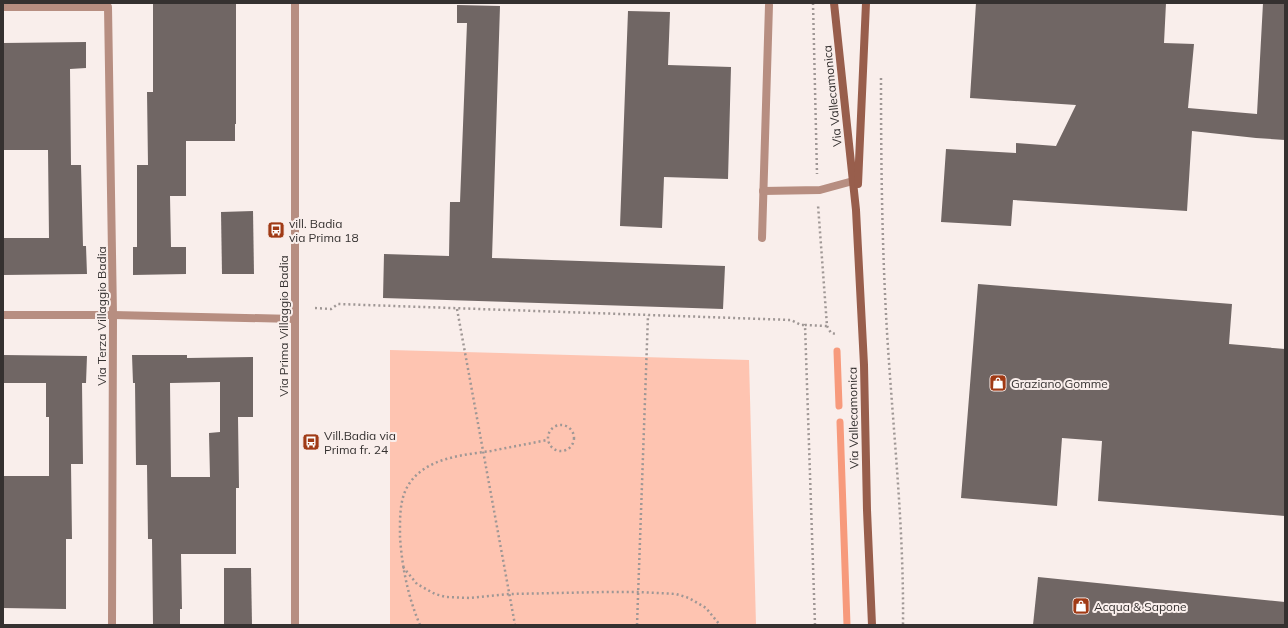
<svg xmlns="http://www.w3.org/2000/svg" width="1288" height="628" font-family="Mulish,sans-serif">
<style>
.green{fill:#fec4b1}
.lines{fill:none;stroke-linecap:round;stroke-linejoin:round}
.stream{stroke:#f79a7c;stroke-width:7}
.building{fill:#706664;fill-rule:evenodd}
.path{stroke:#9f9795;stroke-width:2.5;stroke-dasharray:2 3;stroke-linecap:butt}
.service{stroke:#b78e81;stroke-width:8}
.minor{stroke:#b78e81;stroke-width:8}
.secondary{stroke:#985e4c;stroke-width:8}
.labels{text-anchor:middle;dominant-baseline:central;stroke-width:4;stroke-linejoin:round;paint-order:stroke}
.street-label{font-size:12px;fill:#353130;stroke:#f9eeeb}
.poi-label{font-size:12px;fill:#353130;stroke:#f9eeeb;text-anchor:start}
</style>
<rect width="100%" height="100%" fill="#f9eeeb"/>
<!-- green -->
<path class="green" d="M 390,350 L 749,360 L 756,625 L 390,625 Z"/>
<g class="lines">
<!-- stream -->
<g class="stream">
<path d="M 837,351 L 839,406"/>
<path d="M 840,422 L 847,625"/>
</g>
</g>
<!-- building -->
<g class="building">
<path d="M 153,3 L 236,3 L 236,124 L 235,124 L 235,141 L 186,141 L 186,196 L 170,196 L 171,247 L 186,247 L 186,274 L 133,275 L 133,247 L 137,247 L 137,165 L 148,165 L 147,92 L 153,92 Z"/>
<path d="M 976,3 L 1166,3 L 1164,43 L 1194,44 L 1188,108 L 1257,114 L 1263,3 L 1285,3 L 1285,140 L 1256,138 L 1192,131 L 1187,211 L 1013,200 L 1011,226 L 941,222 L 946,149 L 1016,153 L 1016,143 L 1056,146 L 1076,105 L 970,98 Z"/>
<path d="M 457,5 L 500,6 L 492,258 L 725,266 L 723,309 L 383,298 L 384,254 L 449,256 L 450,202 L 460,202 L 467,23 L 457,23 Z"/>
<path d="M 628,11 L 670,12 L 668,65 L 731,67 L 728,179 L 664,177 L 662,228 L 620,226 Z"/>
<path d="M 86,42 L 86,68 L 70,69 L 71,165 L 81,165 L 83,246 L 86,246 L 87,274 L 3,275 L 3,238 L 49,238 L 48,150 L 3,150 L 3,43 Z"/>
<path d="M 253,211 L 254,274 L 222,274 L 221,212 Z"/>
<path d="M 978,284 L 1232,304 L 1229,344 L 1285,349 L 1285,516 L 1098,501 L 1102,441 L 1062,438 L 1057,506 L 961,498 Z"/>
<path d="M 3,355 L 87,356 L 86,383 L 82,383 L 83,464 L 71,464 L 72,539 L 66,539 L 66,609 L 3,608 L 3,476 L 49,476 L 49,417 L 46,417 L 46,383 L 3,383 Z"/>
<path d="M 132,355 L 187,355 L 187,358 L 253,357 L 253,417 L 238,417 L 239,488 L 236,488 L 236,554 L 181,554 L 182,609 L 180,609 L 180,625 L 153,625 L 152,539 L 148,539 L 147,465 L 136,465 L 135,383 L 133,383 ZM 220,382 L 220,432 L 209,433 L 210,477 L 171,477 L 170,383 Z"/>
<path d="M 224,568 L 251,568 L 252,625 L 224,625 Z"/>
<path d="M 1038,577 L 1285,602 L 1285,625 L 1033,625 Z"/>
</g>
<g class="lines">
<!-- path -->
<g class="path">
<path d="M 813,3 L 817,174"/>
<path d="M 881,78 C 881,163 882,248 887,332 C 893,430 904,527 903,625"/>
<path d="M 315,308 L 331,309 L 338,304 L 791,320 L 801,325 L 805,325"/>
<path d="M 457,309 L 515,625"/>
<path d="M 827,326 L 831,333 L 836,334"/>
<circle cx="561" cy="438" r="13"/>
<path d="M 403,567 L 417,584 L 435,594 L 446,597 L 470,598 L 509,594 L 605,592 L 639,592 L 676,594 L 689,598 L 706,608 L 720,625"/>
<path d="M 420,625 C 408,597 402,567 400,537 C 400,519 399,499 409,484 C 426,458 462,455 491,451 C 510,447 528,444 547,440"/>
<path d="M 637,625 L 648,315"/>
<path d="M 815,625 L 805,325 L 827,326 L 818,205"/>
</g>
<!-- service -->
<path class="service" d="M 762,238 L 769,5"/>
<!-- minor -->
<g class="minor">
<path d="M 295,3 L 295,625"/>
<path d="M 3,7 L 108,7 L 113,315 L 112,625"/>
<path d="M 763,191 L 820,190 L 853,181"/>
<path d="M 3,315 L 113,315 L 295,319"/>
</g>
<!-- secondary -->
<g class="secondary">
<path d="M 834,3 L 856,210 L 864,365 L 867,510 L 872,625"/>
<path d="M 858,184 L 866,3"/>
</g>
</g>
<!-- icons -->
<defs>
<g id="bus-square" transform="scale(0.9)"><rect x="-9" y="-9" width="18" height="18" rx="4" fill="#a03a15" stroke="#f9eeeb"/><path d="M-5-6H5V4H4V6H2V4H-2V6H-4V4H-5ZM-3.5-4V0h7V-4ZM-3.5 1.2v1.5H-2V1.2ZM2 1.2v1.5H3.5V1.2Z" fill="#fff"/></g>
<g id="shop-square" transform="scale(0.9)"><rect x="-9" y="-9" width="18" height="18" rx="4" fill="#a03a15" stroke="#f9eeeb"/><path d="M-5-2.5h2.3a2.7 3.5 0 0 1 5.4 0H5L5.5 6h-11ZM-1.5-2.5h3a1.5 2.3 0 0 0-3 0Z" fill="#fff"/></g>
</defs>
<g fill-rule="evenodd">
<use href="#bus-square" x="276" y="230"/>
<use href="#shop-square" x="998" y="383"/>
<use href="#bus-square" x="311" y="442"/>
<use href="#shop-square" x="1081" y="606"/>
</g>
<g class="labels">
<!-- street labels -->
<g class="street-label">
<text transform="translate(832 96) rotate(-96)">Via Vallecamonica</text>
<text transform="translate(101 316) rotate(-90)">Via Terza Villaggio Badia</text>
<text transform="translate(283 326) rotate(-90)">Via Prima Villaggio Badia</text>
<text transform="translate(853 418) rotate(-91)">Via Vallecamonica</text>
</g>
<!-- poi labels -->
<g class="poi-label">
<text x="289" y="223">vill. Badia<tspan x="289" dy="14">via Prima 18</tspan></text>
<text x="1011" y="383">Graziano Gomme</text>
<text x="324" y="435">Vill.Badia via<tspan x="324" dy="14">Prima fr. 24</tspan></text>
<text x="1094" y="606">Acqua &amp; Sapone</text>
</g>
</g>
<!-- border -->
<rect width="1288" height="628" fill="none" stroke="#353130" stroke-width="8"/>
</svg>
